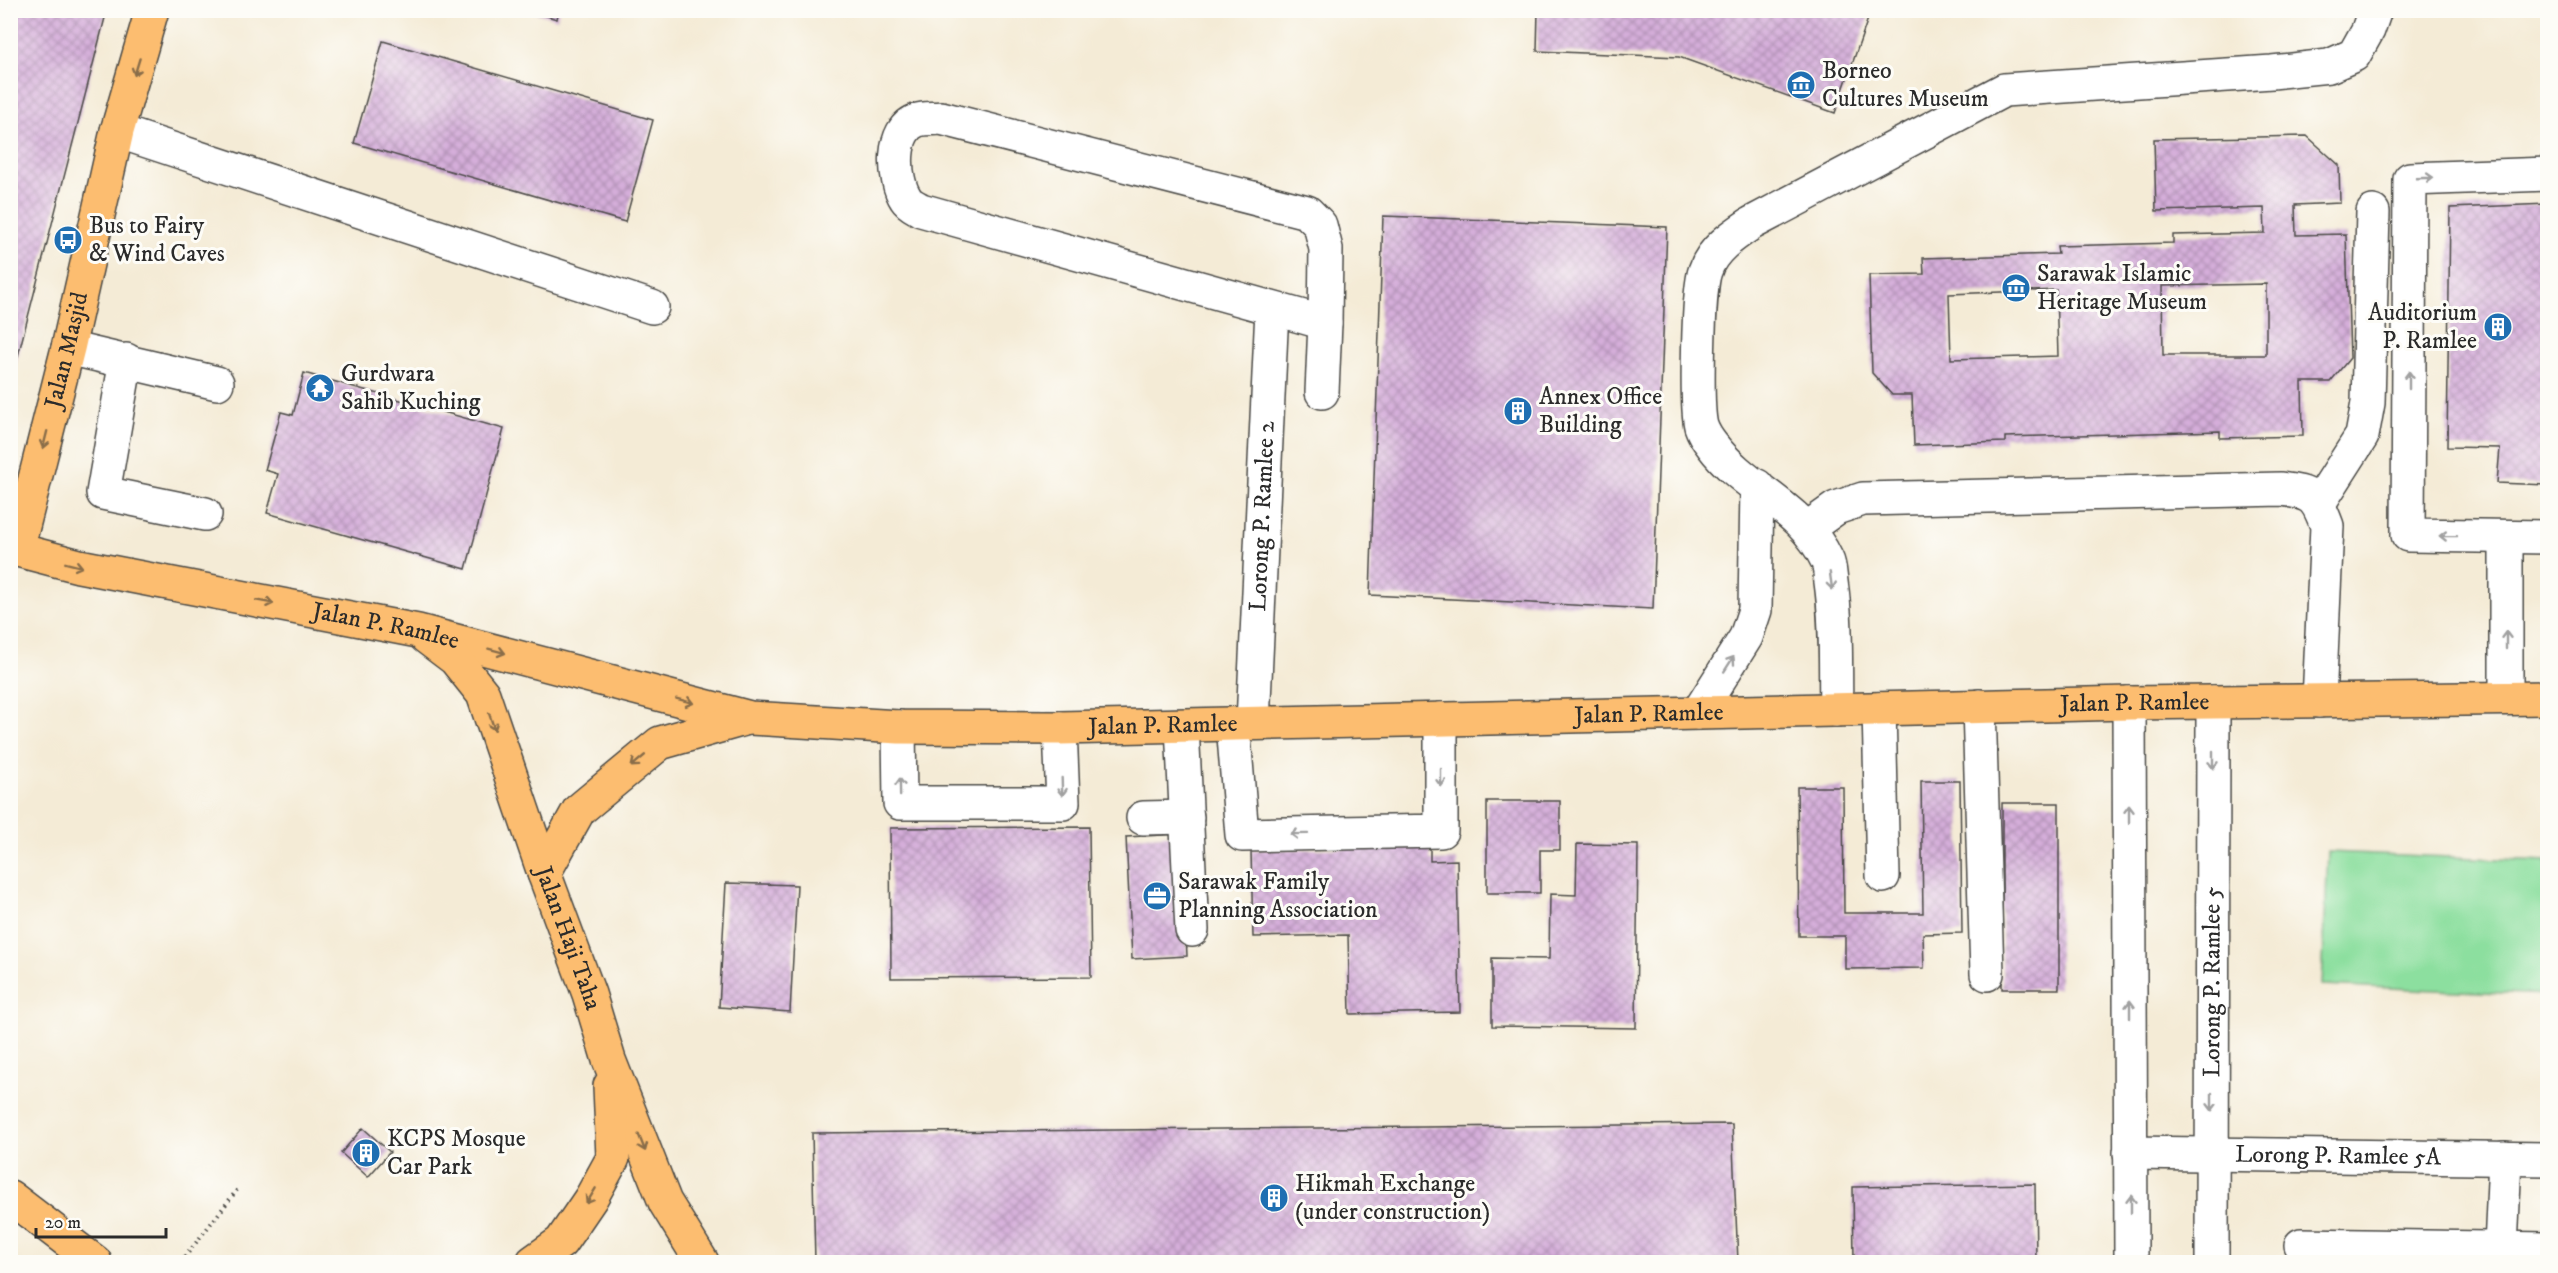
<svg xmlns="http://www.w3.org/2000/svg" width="2558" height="1273" font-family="'IM FELL DW Pica',serif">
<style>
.green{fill:#8cdf9f;stroke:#5c8565;stroke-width:1.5}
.building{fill:url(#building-cross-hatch);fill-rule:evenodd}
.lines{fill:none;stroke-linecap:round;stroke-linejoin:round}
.minor-casing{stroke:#494845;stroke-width:36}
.major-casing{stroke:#494845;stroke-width:36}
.path{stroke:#494845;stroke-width:4;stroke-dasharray:1.5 4.5;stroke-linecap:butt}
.minor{stroke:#fff;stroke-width:33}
.major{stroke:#fcbd6f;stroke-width:33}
.oneway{stroke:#896d4a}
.oneway2{stroke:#a0a0a0}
.labels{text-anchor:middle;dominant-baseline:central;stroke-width:6;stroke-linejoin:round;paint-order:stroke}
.poi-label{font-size:24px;fill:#2b2b2b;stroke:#fdfcf7;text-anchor:start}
.street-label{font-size:24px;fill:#2b2b2b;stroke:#fdfcf7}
</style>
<defs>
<pattern id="building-cross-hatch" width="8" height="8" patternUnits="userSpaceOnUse" patternTransform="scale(1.5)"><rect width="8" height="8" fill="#d5aeda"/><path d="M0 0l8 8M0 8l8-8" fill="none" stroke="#ad8eb1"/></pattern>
</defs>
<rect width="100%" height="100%" fill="#fdfcf7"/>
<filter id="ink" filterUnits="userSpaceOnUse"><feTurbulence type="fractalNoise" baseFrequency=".0167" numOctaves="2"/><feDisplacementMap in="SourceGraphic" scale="12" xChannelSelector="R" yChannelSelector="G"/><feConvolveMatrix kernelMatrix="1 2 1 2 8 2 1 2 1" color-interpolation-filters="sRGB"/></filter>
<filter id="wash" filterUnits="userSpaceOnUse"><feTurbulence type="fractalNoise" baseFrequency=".008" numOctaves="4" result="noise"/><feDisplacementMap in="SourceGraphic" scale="24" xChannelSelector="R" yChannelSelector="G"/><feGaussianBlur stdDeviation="1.35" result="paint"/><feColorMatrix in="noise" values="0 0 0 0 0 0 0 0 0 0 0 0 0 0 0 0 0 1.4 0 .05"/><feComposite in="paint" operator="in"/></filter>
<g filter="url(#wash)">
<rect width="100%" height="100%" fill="#f4ebd6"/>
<!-- green -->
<path class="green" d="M 2328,852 L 2547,861 L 2547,995 L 2322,985 Z"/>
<g id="blocks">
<!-- building -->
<g class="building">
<path d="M 10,10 L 107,10 L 11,383 L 10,383 Z"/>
<path d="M 527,10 L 559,10 L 557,19 Z"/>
<path d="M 1538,10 L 1871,10 L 1835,113 L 1679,57 L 1537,51 Z"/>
<path d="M 383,41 L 653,120 L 625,222 L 354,143 Z"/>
<path d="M 2307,136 L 2339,165 L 2340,203 L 2295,205 L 2296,235 L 2346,234 L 2350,358 L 2330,382 L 2302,382 L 2303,436 L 2220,438 L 2220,431 L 2005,437 L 2005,442 L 1914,445 L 1912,395 L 1892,395 L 1872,373 L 1869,275 L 1924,274 L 1923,258 L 2058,254 L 2057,246 L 2173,243 L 2173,235 L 2265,233 L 2264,208 L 2156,211 L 2154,139 ZM 2266,284 L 2266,355 L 2163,355 L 2162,286 ZM 2056,290 L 2058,356 L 1951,359 L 1949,294 Z"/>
<path d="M 2548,204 L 2548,485 L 2497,483 L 2500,448 L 2447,447 L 2450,208 Z"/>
<path d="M 1383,216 L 1667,227 L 1653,609 L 1370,595 Z"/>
<path d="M 304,373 L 504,429 L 466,569 L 267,513 L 278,474 L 265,470 L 281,412 L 293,415 Z"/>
<path d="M 1921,781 L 1960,781 L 1962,933 L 1923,934 L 1924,968 L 1845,969 L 1845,936 L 1799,936 L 1797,787 L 1843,787 L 1844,913 L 1923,913 Z"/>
<path d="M 1487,801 L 1560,801 L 1560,850 L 1540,850 L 1540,893 L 1487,893 Z"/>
<rect x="2002" y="803" width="57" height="186"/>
<path d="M 1089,827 L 1091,977 L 891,978 L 890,828 Z"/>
<path d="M 1181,834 L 1187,956 L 1132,959 L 1126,837 Z"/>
<path d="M 1577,844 L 1638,845 L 1636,1028 L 1492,1026 L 1492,958 L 1549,959 L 1550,894 L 1576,895 Z"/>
<path d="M 1430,847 L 1430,861 L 1457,860 L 1460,1012 L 1350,1014 L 1348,935 L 1253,937 L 1251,850 Z"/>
<path d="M 726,883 L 797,885 L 790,1012 L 719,1007 Z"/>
<path d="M 1732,1124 L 1738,1262 L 815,1262 L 812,1133 Z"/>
<path d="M 363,1128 L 390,1152 L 368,1177 L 341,1153 Z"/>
<path d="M 2035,1184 L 2036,1262 L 1854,1262 L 1853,1187 Z"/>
</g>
</g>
</g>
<g filter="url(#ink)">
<use href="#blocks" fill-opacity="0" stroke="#494845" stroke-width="1.5"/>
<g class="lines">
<!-- minor casing -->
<g class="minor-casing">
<g id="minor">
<path d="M 941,118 L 1307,212 L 1320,225 L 1326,249 L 1325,323 L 921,210 C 916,207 909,204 906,199 C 893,180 890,128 918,120 C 924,118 934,119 941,118 Z"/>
<path d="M 117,131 L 652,307"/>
<path d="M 2548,174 L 2410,179 L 2408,535 L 2548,537"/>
<path d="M 68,348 L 217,383"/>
<path d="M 126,360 L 103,493 L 205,514"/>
<path d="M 1322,392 L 1325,323"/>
<path d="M 2319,503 L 2362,436 L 2368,403 L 2373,212"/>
<path d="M 1808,528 L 1836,508 L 1863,499 L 2281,489 C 2312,493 2316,496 2327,526 L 2319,701"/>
<path d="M 2506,537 L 2506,698"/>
<path d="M 2129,703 L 2131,1262"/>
<path d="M 1979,706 L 1987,974"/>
<path d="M 1879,709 L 1883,876"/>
<path d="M 1836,710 C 1835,667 1837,624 1831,582 C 1830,575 1830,566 1827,560 C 1802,506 1745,490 1712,445 C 1708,440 1703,432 1701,426 C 1696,406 1698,290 1705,271 C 1712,249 1734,235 1752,223 L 2004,90 L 2272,72 L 2329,66 L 2354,55 L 2368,30 L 2375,10"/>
<path d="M 1698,713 L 1746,637 L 1755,610 L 1757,486"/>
<path id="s1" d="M 1253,723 L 1272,309"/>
<path d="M 1233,724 L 1242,835 L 1441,831 L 1441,719"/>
<path d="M 1182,726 L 1192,930"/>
<path d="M 899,727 L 900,803 L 1063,803 L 1060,728"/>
<path d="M 1143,818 L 1187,817"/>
<path id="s2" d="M 2130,1153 L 2548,1159"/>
<path d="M 2301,1245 L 2548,1249"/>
<path d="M 2501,1248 L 2505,1158"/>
<path id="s3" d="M 2212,1262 L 2213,702"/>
</g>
</g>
<!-- major casing -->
<g class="major-casing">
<g id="major">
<path id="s4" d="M 10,548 L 79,566 L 418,631 L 750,718 L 899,727 L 1060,728 L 2129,703 L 2548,698"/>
<path id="s5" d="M 17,550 L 68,348 L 117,131 L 152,10"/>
<path id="s6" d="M 426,637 L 455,659 L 483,694 L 544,873 L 589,994 L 609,1060 L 665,1202 L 702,1262"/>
<path d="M 544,873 L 579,810 L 660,743 L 748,718"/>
<path d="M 10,1197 L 95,1262"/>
<path d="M 533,1262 L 561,1242 L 591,1198 L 613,1158 L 610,1086"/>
</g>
</g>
<!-- path -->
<path class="path" d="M 181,1262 L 237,1190"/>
<!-- minor -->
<use href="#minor" class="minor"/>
<!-- major -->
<use href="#major" class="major"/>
</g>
<!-- one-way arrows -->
<defs><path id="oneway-shaft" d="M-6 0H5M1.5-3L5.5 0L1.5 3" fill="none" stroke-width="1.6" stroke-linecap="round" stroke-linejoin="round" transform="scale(1.5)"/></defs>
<g class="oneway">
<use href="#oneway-shaft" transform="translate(137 67) rotate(107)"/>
<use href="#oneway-shaft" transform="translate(45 440) rotate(104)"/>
<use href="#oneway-shaft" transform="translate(74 565) rotate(14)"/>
<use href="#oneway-shaft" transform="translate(265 602) rotate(11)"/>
<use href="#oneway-shaft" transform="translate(497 651) rotate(15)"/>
<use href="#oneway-shaft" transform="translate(685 701) rotate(15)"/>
<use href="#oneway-shaft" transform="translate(492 722) rotate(71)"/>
<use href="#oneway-shaft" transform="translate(638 761) rotate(140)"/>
<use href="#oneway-shaft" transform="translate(642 1143) rotate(68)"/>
<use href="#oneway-shaft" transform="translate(591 1196) rotate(121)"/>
</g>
<g class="oneway2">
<use href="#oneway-shaft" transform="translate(2425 178) rotate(-2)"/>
<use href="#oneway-shaft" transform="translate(2409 380) rotate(-90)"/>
<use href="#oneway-shaft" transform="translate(2448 536) rotate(-179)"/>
<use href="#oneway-shaft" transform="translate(1831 581) rotate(82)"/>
<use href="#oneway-shaft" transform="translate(2506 640) rotate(-90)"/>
<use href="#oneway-shaft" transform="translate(1729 664) rotate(-57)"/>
<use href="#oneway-shaft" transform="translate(2213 760) rotate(90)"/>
<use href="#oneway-shaft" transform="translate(1441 778) rotate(90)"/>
<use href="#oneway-shaft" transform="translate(900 787) rotate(-91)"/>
<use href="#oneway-shaft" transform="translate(1062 787) rotate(88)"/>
<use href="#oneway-shaft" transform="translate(2129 814) rotate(-90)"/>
<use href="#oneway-shaft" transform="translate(1299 834) rotate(179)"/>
<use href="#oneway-shaft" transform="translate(2130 1009) rotate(-90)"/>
<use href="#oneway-shaft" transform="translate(2212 1102) rotate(90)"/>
<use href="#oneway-shaft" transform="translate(2131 1204) rotate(-90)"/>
</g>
</g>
<!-- icons -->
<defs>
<g id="museum-disc" transform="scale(1.5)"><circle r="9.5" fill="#1f6fb2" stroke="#fdfcf7"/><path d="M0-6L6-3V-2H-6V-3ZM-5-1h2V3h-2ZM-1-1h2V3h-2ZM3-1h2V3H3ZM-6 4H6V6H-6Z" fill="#fff"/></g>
<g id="bus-disc" transform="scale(1.5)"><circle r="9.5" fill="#1f6fb2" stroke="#fdfcf7"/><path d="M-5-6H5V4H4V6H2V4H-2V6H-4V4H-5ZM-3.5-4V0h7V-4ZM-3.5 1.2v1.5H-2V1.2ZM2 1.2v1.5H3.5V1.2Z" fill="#fff"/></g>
<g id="building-disc" transform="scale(1.5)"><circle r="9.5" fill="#1f6fb2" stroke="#fdfcf7"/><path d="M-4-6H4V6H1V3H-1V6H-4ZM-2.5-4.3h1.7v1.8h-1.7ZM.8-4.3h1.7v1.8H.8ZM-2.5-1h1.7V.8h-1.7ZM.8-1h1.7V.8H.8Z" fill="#fff"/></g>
<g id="temple-disc" transform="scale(1.5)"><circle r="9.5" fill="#1f6fb2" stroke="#fdfcf7"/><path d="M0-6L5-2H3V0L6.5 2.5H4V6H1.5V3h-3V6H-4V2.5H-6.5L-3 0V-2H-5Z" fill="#fff"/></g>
<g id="office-disc" transform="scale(1.5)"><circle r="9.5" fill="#1f6fb2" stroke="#fdfcf7"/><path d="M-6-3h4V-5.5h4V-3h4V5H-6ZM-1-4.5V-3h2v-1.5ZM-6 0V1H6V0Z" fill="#fff"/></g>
</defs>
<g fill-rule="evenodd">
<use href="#museum-disc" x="1801" y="85"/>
<use href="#bus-disc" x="68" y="240"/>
<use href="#museum-disc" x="2016" y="288"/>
<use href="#building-disc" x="2498" y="327"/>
<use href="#temple-disc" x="320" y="388"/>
<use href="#building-disc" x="1518" y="411"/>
<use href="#office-disc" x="1157" y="896"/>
<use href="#building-disc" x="366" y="1153"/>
<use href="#building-disc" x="1274" y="1198"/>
</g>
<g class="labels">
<!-- poi labels -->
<g class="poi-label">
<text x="1822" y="71">Borneo<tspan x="1822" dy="28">Cultures Museum</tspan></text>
<text x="89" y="226">Bus to Fairy<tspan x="89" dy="28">&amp; Wind Caves</tspan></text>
<text x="2037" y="274">Sarawak Islamic<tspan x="2037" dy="28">Heritage Museum</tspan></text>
<text x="2477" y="313" text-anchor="end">Auditorium<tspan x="2477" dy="28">P. Ramlee</tspan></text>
<text x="341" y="374">Gurdwara<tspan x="341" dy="28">Sahib Kuching</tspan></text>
<text x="1539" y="397">Annex Office<tspan x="1539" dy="28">Building</tspan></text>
<text x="1178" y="882">Sarawak Family<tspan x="1178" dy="28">Planning Association</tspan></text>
<text x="387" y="1139">KCPS Mosque<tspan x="387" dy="28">Car Park</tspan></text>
<text x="1295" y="1184">Hikmah Exchange<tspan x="1295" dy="28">(under construction)</tspan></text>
</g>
<!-- street labels -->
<g class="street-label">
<text stroke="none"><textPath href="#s5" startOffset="206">Jalan Masjid</textPath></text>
<text stroke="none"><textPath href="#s1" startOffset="207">Lorong P. Ramlee 2</textPath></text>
<text stroke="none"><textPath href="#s4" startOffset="384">Jalan P. Ramlee</textPath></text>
<text stroke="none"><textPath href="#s4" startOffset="2145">Jalan P. Ramlee</textPath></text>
<text stroke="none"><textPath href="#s4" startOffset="1659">Jalan P. Ramlee</textPath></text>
<text stroke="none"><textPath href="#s4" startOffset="1173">Jalan P. Ramlee</textPath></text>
<text stroke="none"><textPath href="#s6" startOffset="340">Jalan Haji Taha</textPath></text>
<text stroke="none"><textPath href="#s3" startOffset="280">Lorong P. Ramlee 5</textPath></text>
<text stroke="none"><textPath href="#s2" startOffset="208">Lorong P. Ramlee 5A</textPath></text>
</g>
</g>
<!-- margin -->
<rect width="2558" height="1273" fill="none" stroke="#fdfcf7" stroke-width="36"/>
<!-- scale -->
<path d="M36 1228v9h130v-9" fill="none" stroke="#2b2b2b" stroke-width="3"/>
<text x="45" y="1228" font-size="18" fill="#2b2b2b" stroke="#fdfcf7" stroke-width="4.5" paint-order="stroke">20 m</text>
</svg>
